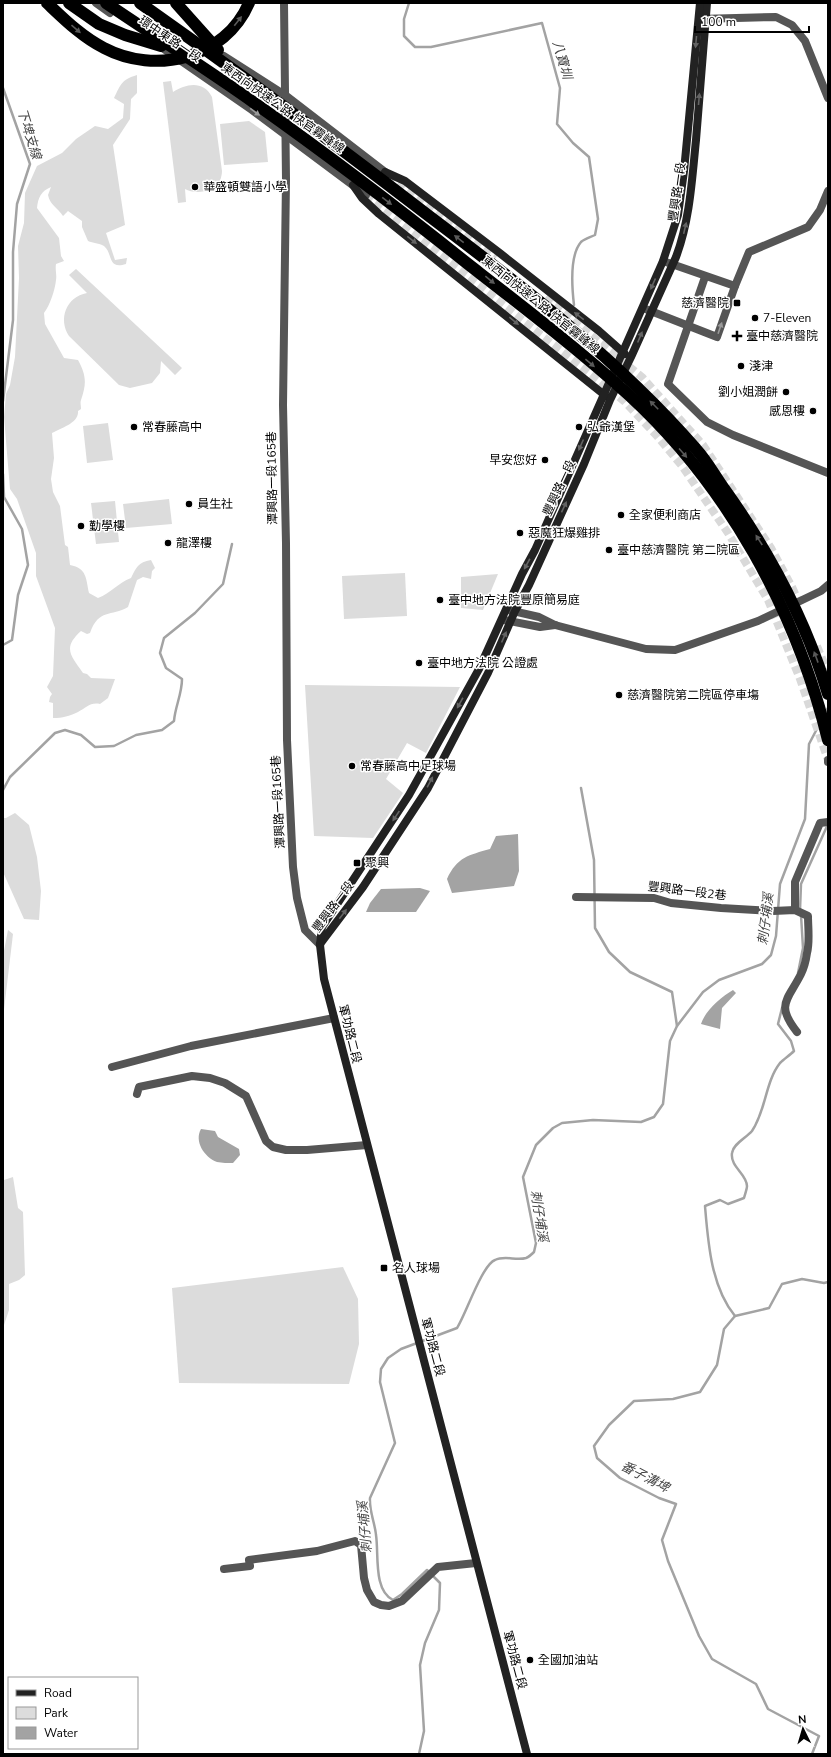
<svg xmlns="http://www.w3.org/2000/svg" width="831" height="1757" font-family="'Nunito Sans','Noto Sans TC',sans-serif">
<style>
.green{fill:#dcdcdc}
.water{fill:#a3a3a3}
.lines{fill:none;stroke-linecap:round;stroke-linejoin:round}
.stream{stroke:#a3a3a3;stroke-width:2.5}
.street-tunnel{stroke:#d9d9d9;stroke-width:8;stroke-dasharray:8 4;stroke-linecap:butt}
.street{stroke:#555;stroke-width:8}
.secondary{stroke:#222;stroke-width:8}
.highway{stroke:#000;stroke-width:12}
.oneway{fill:#595959}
.oneway2{fill:#646464}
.oneway3{fill:#999}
.poi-dot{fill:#000;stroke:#fff;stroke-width:1.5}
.labels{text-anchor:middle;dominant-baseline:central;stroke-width:3;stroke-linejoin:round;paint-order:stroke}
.street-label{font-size:12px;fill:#000;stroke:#fff}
.poi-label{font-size:12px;fill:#000;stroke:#fff;text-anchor:start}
.water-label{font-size:13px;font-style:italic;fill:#444;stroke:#fff}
</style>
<rect width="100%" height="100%" fill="#fff"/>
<!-- green -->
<g class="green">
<path d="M 137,75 L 137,93 L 131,99 L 130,119 L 113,145 L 125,225 L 106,233 L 115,260 L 127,258 L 126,264 C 107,270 113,253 104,246 C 99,243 93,243 88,241 L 82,227 L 82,221 L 68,211 L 63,216 C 58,208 50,205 48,195 L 51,187 C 41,191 38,198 37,208 L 59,238 L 61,256 L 64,261 L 56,264 C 55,270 57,275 56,280 C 55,290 50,305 44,313 L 45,324 L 64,358 L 78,360 C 86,375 87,383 81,400 C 80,403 81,405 81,409 L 78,411 C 79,423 61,428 52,433 L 54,458 L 51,479 L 53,492 L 60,506 L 65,545 L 68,547 L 70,565 C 87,568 86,579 89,593 L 98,598 C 111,593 118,583 131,578 C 136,568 138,562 151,560 L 155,568 L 152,571 L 151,579 L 143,577 L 137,580 L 128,607 C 111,617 99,608 90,633 L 87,634 L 81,631 C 62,648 71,656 83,673 L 87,674 L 91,678 L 115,679 L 108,698 L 100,704 C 90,702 86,708 78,712 C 69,716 63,718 53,718 L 53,703 L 49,702 L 50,697 L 52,694 L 47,687 L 53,676 L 55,628 L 36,576 L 36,553 L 17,499 L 10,489 L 4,417 L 6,394 L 10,385 L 15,357 L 19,278 L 18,246 L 24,223 L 25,193 L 37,166 L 62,153 L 76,139 L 95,126 L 108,129 L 123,118 L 124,104 L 114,98 C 121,84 121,80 137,75 Z"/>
<path d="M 171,81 L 173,92 C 186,84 203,80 212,97 L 222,171 C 222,174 221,178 220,181 C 215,192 195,195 185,189 L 186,202 L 178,203 L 163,82 Z"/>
<path d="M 249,121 L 265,132 L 268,162 L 224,165 L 220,124 Z"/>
<path d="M 76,269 L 182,368 L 175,375 L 161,361 L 160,373 L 152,383 L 130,388 L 119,385 L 69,336 C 58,319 66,297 87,293 L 69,275 Z"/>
<path d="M 108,423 L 113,460 L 87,463 L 83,426 Z"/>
<path d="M 169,499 L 172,524 L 126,528 L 123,504 Z"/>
<path d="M 115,501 L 119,542 L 96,544 L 91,503 Z"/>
<path d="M 405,573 L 407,616 L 344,619 L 342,576 Z"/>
<path d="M 498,574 L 483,610 L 461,608 L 461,577 Z"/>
<path d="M 305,685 L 460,687 L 426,753 L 407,743 L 386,779 L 403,793 L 373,838 L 314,836 Z"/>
<path d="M 15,813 L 29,825 L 37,857 L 41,891 L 39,920 L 24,919 L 3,872 L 3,818 L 6,818 Z"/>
<path d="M 8,930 L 13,934 L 3,1018 L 3,956 Z"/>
<path d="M 13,1177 L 18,1208 L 23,1212 L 25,1275 L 19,1280 L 9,1284 L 9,1310 L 3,1328 L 3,1184 L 4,1180 Z"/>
<path d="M 343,1267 L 358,1299 L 359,1344 L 349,1384 L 179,1383 L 172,1288 Z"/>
</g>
<!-- water -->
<g class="water">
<path d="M 518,834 L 519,871 L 514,886 L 452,893 L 447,879 C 457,857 469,855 490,849 L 496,836 Z"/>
<path d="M 420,888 L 430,891 L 416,912 L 366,912 L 370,903 L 381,889 Z"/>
<path d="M 733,990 L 736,993 L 722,1008 L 720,1029 L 701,1024 C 705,1011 721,997 733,990 Z"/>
<path d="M 201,1129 L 215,1131 L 218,1137 L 239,1149 L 240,1155 L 233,1163 C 228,1163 222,1163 217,1162 C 204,1157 194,1141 201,1129 Z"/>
</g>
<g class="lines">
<!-- stream -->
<g class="stream">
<path d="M 409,3 L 404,19 L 404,36 L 415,47 L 431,47 L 542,23 L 560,88 L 557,124 L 573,143 L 589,157 L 598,219 L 595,235 C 591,237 584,239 581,242 C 569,256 572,288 574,305"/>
<path d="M 3,88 L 30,164 L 17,204 L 13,252 L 13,320 L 3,401"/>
<path d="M 3,474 L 4,497 L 22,529 L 28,565 L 18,595 L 12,640 L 3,645"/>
<path d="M 825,713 L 828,708"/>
<path d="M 581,788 L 594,860 L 595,928 L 609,952 L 630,972 L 672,992 L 677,1026"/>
<path d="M 3,790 L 10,777 L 55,733 L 65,730 L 81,735 L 95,747 L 114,746 L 136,735 L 162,730 L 174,721 C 175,707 182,694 182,679 L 166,668 L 160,653 L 164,638 L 195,613 L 223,584 L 232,544"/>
<path d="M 800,910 L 801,884 L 828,824"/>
<path d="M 798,973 L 803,948 L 801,915"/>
<path d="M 735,1316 C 711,1287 708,1242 705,1206 L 720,1200 L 728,1204 L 744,1198 C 745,1194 747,1189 747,1186 C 747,1174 730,1167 732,1153 C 733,1144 746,1138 752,1131 C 766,1111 765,1082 780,1063 C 784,1059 790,1055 794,1051 L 791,1041 L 778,1024 L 782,1008"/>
<path d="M 419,1754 L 424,1731 L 420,1665 L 425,1643 L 439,1610 L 440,1583 L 427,1570 L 402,1594 L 393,1600 C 373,1590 379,1554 376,1535 C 375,1523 369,1511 370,1498 L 395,1443 L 380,1382 L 381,1369 L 388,1358 L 401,1349 L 457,1328 C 466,1314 482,1265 495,1260 C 505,1255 516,1261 526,1258 C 529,1257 532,1254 534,1252 L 536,1243 L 523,1177 L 536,1145 L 553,1128 L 562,1123 L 593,1120 L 641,1122 L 654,1117 L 663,1104 L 670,1041 L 677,1026 L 703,992 L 719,980 L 762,964 L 771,955 L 776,936 L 780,884 L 805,819 L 809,744 L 819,725"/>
<path d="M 812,1754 L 819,1736 L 768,1709 L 756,1684 L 712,1659 L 699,1636 L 668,1561 L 662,1540 L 676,1504 L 659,1498 L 620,1478 L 597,1458 L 594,1446 L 609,1425 L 634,1401 L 673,1399 L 700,1392 L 717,1365 L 724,1329 L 735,1316 L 769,1308 L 782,1284 L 802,1279 L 824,1283 L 828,1282"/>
</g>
<!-- street-tunnel -->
<g class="street-tunnel">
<path d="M 389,175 L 495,259"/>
<path d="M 366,195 L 624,401 L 657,436 L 682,466 L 728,533 L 768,600 L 800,679 L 828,760"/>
<path d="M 545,298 L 642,377 L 703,445 L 771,548 L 792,587 L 801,607"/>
<path d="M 817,646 L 828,673"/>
</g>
<!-- street -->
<g class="street">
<path d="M 96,3 L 110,13"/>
<path d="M 284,3 L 286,180 L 283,405 L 286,543 L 287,740 L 293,867 L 297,898 L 305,930 L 320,945"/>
<path d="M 699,19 L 776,17 L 792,25 L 805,41 L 828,98"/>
<path d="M 158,45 L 252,110 L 366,195"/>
<path d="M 224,56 L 285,95 L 385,172"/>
<path d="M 705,277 L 668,384 L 707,422 L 733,435 L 828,473"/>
<path d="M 735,286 L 749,252 L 808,227 L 820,210 L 828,191"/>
<path d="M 643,308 L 717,337 L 735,286 L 663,261"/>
<path d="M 508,610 L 539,617 L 555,625 L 646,649 L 675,650 L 758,621 L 821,591 L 828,585"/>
<path d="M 504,620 L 540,627 L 555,625"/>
<path d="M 828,760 L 828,762"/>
<path d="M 576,897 L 654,898 L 671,903 L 721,908 L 773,911 L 795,910 L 808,916 C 808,928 810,942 807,953 C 806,960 804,968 801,974 C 788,1000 775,1004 797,1032"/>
<path d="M 795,910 L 795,882 L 820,823 L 828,822"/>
<path d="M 112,1067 L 191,1046 L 334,1018"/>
<path d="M 137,1094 L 139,1087 L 192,1076 L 210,1078 L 225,1083 L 246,1096 L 266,1141 L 273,1147 L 286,1150 L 307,1150 L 367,1145"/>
<path d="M 224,1569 L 250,1566 L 249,1560 L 317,1551 L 355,1541 L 361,1545 L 364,1578 L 367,1590 L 374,1602 L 381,1605 L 389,1606 L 402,1601 L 438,1567 L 476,1563"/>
</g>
<!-- secondary -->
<g class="secondary">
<path d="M 385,172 L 405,181 L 501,254 L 599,331 L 625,354"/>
<path d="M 353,185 L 362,198 L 379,214 L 607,397"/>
<path d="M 320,944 L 363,887 L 428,788 L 488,673 L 515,611 L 529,585 L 584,464 L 610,400 L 631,357 L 676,257 C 690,220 692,179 696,140 C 700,94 703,49 707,3"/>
<path d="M 527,1754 L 324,979 L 320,945 L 322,927 L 409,795 L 479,669 L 522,574 L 535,550 L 663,261 L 678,215 L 684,171 L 700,3"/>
</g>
<!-- highway -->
<g class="highway">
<path d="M 47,3 C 64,19 82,37 104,48 C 155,75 225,59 249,3"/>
<path d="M 69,3 L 99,24 L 125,35 L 161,46"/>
<path d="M 106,3 C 156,37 207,69 256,104 C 328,155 399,209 468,264 C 522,306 578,349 629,395 C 728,486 796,610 828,740"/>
<path d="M 140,3 C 238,72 334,143 429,216 C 523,287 619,360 696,449 C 707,461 715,476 725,490 C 770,553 805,618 828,694"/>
<path d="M 176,3 L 218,50"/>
</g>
</g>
<!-- one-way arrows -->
<defs><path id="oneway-solid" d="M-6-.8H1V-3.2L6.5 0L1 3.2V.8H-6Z"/></defs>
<g class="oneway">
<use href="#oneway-solid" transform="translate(238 21) rotate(-52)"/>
<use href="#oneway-solid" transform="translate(76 29) rotate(41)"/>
<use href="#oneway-solid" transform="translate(387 201) rotate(37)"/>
<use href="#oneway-solid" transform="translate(459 239) rotate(-142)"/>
<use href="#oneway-solid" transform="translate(490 280) rotate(39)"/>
<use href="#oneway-solid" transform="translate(590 363) rotate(40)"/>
<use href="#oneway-solid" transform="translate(654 405) rotate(-135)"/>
<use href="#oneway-solid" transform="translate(683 453) rotate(49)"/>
<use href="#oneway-solid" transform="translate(759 540) rotate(-123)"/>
<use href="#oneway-solid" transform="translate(816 657) rotate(-110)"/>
</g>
<g class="oneway2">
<use href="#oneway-solid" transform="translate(696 42) rotate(95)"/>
<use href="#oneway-solid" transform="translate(699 99) rotate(-85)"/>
<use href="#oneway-solid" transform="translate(685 228) rotate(-77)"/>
<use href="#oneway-solid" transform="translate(412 240) rotate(38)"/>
<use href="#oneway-solid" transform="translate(653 284) rotate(114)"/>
<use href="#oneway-solid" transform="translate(579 316) rotate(-143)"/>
<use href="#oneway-solid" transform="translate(514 321) rotate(39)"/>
<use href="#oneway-solid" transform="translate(640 337) rotate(-67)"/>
<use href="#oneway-solid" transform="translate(581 445) rotate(114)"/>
<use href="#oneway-solid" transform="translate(564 507) rotate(-65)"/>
<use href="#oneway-solid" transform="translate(527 564) rotate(119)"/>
<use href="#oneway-solid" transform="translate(504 637) rotate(-66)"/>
<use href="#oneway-solid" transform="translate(460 703) rotate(119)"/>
<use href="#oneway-solid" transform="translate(430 782) rotate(-62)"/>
<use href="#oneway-solid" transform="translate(396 816) rotate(124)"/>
<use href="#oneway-solid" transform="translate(343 914) rotate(-53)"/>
</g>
<g class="oneway3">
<use href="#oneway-solid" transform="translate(255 112) rotate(36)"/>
<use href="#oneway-solid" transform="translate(720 328) rotate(-71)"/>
</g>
<!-- markers -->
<g class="poi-dot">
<circle cx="195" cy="187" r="4"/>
<rect x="733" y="299" width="8" height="8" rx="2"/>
<circle cx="755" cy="318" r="4"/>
<path d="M735 330h4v4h4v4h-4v4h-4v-4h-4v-4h4z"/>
<circle cx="741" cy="366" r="4"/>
<circle cx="786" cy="392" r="4"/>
<circle cx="813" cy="411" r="4"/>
<circle cx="134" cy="427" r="4"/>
<circle cx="579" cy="427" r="4"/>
<circle cx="545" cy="460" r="4"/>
<circle cx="189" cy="504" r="4"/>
<circle cx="621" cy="515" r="4"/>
<circle cx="81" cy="526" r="4"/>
<circle cx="520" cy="533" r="4"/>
<circle cx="168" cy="543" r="4"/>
<circle cx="609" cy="550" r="4"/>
<circle cx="440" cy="600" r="4"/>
<circle cx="419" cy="663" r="4"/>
<circle cx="619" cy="695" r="4"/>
<circle cx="352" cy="766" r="4"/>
<rect x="353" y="859" width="8" height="8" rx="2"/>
<rect x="380" y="1264" width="8" height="8" rx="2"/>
<circle cx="530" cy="1660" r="4"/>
</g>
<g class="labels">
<!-- street labels -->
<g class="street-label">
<text transform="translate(170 39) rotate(34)">環中東路一段</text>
<text transform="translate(283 108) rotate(35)">東西向快速公路 快官霧峰線</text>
<text transform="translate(677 192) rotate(-82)">豐興路一段</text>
<text transform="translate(541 305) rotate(39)">東西向快速公路 快官霧峰線</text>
<text transform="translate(272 478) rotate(-91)">潭興路一段165巷</text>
<text transform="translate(559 488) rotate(-65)">豐興路一段</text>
<text transform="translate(278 802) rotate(-93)">潭興路一段165巷</text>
<text transform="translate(687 891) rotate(7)">豐興路一段2巷</text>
<text transform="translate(333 907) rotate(-53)">豐興路一段</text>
<text transform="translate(350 1034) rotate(76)">軍功路二段</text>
<text transform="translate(433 1347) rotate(75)">軍功路二段</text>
<text transform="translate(515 1660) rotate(75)">軍功路二段</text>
</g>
<!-- poi labels -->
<g class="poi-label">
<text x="203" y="187">華盛頓雙語小學</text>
<text x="729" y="303" text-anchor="end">慈濟醫院</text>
<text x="763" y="318">7-Eleven</text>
<text x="746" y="336">臺中慈濟醫院</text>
<text x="749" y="366">淺津</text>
<text x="778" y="392" text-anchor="end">劉小姐潤餅</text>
<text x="805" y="411" text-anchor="end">感恩樓</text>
<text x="142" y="427">常春藤高中</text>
<text x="587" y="427">弘爺漢堡</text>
<text x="537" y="460" text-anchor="end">早安您好</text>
<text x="197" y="504">員生社</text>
<text x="629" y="515">全家便利商店</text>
<text x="89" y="526">勤學樓</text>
<text x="528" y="533">惡魔狂爆雞排</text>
<text x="176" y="543">龍澤樓</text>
<text x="617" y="550">臺中慈濟醫院 第二院區</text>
<text x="448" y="600">臺中地方法院豐原簡易庭</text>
<text x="427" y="663">臺中地方法院 公證處</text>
<text x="627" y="695">慈濟醫院第二院區停車塲</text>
<text x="360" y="766">常春藤高中足球場</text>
<text x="365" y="863">聚興</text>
<text x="392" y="1268">名人球場</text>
<text x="538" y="1660">全國加油站</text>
</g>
<!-- water labels -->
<g class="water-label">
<text transform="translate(562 60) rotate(74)">八寶圳</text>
<text transform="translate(29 134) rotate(73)">下埤支線</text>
<text transform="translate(766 919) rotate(-83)">刺仔埔溪</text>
<text transform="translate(539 1216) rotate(81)">刺仔埔溪</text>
<text transform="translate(645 1477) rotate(27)">番子溝埤</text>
<text transform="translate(365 1527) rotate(-95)">刺仔埔溪</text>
</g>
</g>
<!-- border -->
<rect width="831" height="1757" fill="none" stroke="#000000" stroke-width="8"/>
<!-- legend -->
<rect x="8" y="1677" width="130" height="72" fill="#ffffff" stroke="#999999"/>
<rect x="16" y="1690" width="20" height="6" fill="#222222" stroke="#999999"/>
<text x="44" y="1697" font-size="12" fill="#000000">Road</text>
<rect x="16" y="1707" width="20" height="12" fill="#dcdcdc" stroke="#999999"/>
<text x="44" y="1717" font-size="12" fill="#000000">Park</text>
<rect x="16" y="1727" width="20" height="12" fill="#a3a3a3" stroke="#999999"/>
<text x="44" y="1737" font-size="12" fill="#000000">Water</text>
<!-- north arrow -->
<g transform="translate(803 1729) rotate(355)" stroke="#ffffff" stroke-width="3" paint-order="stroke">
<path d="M0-3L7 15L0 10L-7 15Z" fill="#000000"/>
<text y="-6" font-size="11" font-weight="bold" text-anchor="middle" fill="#000000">N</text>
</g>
<!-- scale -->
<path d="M695 26v6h114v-6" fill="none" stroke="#000000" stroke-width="2"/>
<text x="701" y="26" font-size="12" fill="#000000" stroke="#ffffff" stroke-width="3" paint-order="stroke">100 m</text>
</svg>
